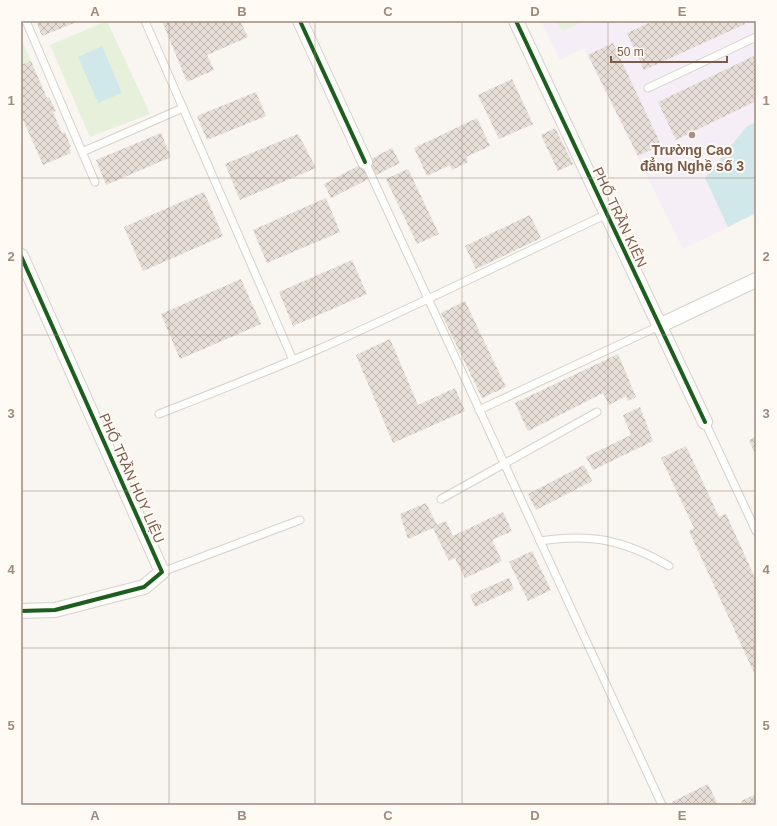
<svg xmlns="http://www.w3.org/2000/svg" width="777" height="826" font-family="Helvetica,sans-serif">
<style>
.education{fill:#f6eef6}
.green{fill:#e7f0db}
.water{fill:#d0e8ea}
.building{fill:url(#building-cross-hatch)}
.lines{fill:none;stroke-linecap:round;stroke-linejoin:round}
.lane-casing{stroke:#d7d1cb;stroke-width:9}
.street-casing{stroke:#d7d1cb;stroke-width:16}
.lane{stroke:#fefefd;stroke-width:7}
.street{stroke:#fefefd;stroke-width:14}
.cycleway-casing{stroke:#fffaf3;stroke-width:6}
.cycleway{stroke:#1b5e20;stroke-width:4}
.grid{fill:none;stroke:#9f8a7d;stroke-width:1;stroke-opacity:0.55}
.poi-dot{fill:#a69286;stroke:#fffaf3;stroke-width:1.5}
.labels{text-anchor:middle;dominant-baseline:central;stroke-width:4;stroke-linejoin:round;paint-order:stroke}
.poi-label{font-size:14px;font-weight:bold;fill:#7a5c4d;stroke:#fffaf3}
.street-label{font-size:14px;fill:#7a5c4d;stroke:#fffaf3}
.neatline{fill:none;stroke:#9f8a7d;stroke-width:1.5}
.grid-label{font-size:13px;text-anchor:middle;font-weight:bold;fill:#9f8a7d}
</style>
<defs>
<pattern id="building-cross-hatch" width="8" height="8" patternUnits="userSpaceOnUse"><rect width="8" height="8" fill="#e6ded7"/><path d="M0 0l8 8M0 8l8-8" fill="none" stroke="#bfb7b1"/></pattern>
</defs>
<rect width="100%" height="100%" fill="#f9f5f0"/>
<!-- education -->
<path class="education" d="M 541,21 L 756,21 L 756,213 L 683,249 L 584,48 L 560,60 Z"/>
<!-- green -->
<g class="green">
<path d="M 107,21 L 150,114 L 90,137 L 50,45 Z"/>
<path d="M 557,21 L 584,21 L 562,31 Z"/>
<path d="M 21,39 L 31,61 L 21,65 Z"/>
</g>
<!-- water -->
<g class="water">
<path d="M 102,46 L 122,93 L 98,103 L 78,57 Z"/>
<path d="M 756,122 L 756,213 L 728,227 L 705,178 L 747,126 Z"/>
</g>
<!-- building -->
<g class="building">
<path d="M 36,21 L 79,21 L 42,36 Z"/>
<path d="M 162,21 L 240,21 L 248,37 L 207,55 L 214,70 L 187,82 Z"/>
<path d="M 653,21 L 743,21 L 745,24 L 644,70 L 627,33 Z"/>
<path d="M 613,43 L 661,145 L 638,156 L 588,55 Z"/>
<path d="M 756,55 L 756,101 L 676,140 L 658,102 Z"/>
<path d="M 31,61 L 47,98 L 49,97 L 56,111 L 53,112 L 62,133 L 65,132 L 71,147 L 69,148 L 71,153 L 43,165 L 21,115 L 21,65 Z"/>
<path d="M 512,79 L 533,124 L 499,139 L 478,95 Z"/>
<path d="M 256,92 L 266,116 L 207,140 L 197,116 Z"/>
<path d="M 477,118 L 490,146 L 466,157 L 468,162 L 452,170 L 450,165 L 427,176 L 414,148 Z"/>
<path d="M 555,128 L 573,164 L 558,171 L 541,135 Z"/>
<path d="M 161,133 L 171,157 L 106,185 L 96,160 Z"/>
<path d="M 298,134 L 316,168 L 240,200 L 225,164 Z"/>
<path d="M 392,148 L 400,163 L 331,198 L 324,184 Z"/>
<path d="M 408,169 L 439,234 L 417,244 L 386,179 Z"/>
<path d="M 204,192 L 223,236 L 143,271 L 124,227 Z"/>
<path d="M 326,198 L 340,232 L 267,263 L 253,230 Z"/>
<path d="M 530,215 L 541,238 L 476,269 L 465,246 Z"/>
<path d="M 352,260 L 367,294 L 293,326 L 279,292 Z"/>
<path d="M 241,279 L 261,324 L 180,359 L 161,314 Z"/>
<path d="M 465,301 L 506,387 L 482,398 L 441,313 Z"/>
<path d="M 390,339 L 418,405 L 455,388 L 465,411 L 393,443 L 356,355 Z"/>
<path d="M 618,354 L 636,397 L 628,401 L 626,396 L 609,405 L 603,393 L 528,431 L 515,403 Z"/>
<path d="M 640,407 L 653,441 L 593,470 L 586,457 L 631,435 L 623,415 Z"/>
<path d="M 756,437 L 756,456 L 749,440 Z"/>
<path d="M 686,446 L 719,517 L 726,514 L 756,580 L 756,677 L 689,531 L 694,528 L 661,458 Z"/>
<path d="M 584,465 L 592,481 L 536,510 L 528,494 Z"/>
<path d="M 426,503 L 437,525 L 446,521 L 453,536 L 503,512 L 512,531 L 492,540 L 502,561 L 465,578 L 455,558 L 449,561 L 433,528 L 408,539 L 400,514 Z"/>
<path d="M 532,551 L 551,590 L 528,601 L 509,562 Z"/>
<path d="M 509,578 L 514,589 L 475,607 L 470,595 Z"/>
<path d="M 708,784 L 718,805 L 673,805 L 672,802 Z"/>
<path d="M 756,794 L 756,805 L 743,805 L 741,801 Z"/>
</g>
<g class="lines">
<!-- lane casing -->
<g class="lane-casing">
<g id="lane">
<path d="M 26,21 L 95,182"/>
<path d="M 145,21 L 293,360"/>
<path d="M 648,88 L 756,37"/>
<path d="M 82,152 L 183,108"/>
<path d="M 365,162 L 662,805"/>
<path d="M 479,410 L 659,326"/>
<path d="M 159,414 C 213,393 266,372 319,349 C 416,306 511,259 607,214"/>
<path d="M 705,422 L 756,531"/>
<path d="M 441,499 L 597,412"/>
<path d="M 540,541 C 591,533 624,540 669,566"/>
<path d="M 162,572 L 300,520"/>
</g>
</g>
<!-- street casing -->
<g class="street-casing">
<g id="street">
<path d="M 300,21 L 365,162"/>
<path d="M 516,21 L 705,422"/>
<path d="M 21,256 L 162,572 L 144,587 L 55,610 L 21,611"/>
<path d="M 659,326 L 756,280"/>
</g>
</g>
<!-- lane -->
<use href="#lane" class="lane"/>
<!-- street -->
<use href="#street" class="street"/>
<!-- cycleway casing -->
<g class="cycleway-casing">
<g id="cycleway">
<path d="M 300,21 L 365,162"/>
<path d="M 516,21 L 705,422"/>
<path d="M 21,256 L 162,572 L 144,587 L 55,610 L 21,611"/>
</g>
</g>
<!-- cycleway -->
<use href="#cycleway" class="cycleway"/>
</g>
<!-- grid -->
<path class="grid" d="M 169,21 L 169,805M 315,21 L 315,805M 462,21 L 462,805M 608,21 L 608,805M 21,178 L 756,178M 21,335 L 756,335M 21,491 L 756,491M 21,648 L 756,648"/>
<!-- markers -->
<circle class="poi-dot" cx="692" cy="135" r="4"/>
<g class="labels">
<!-- poi labels -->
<g class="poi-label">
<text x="692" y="150">Trường Cao<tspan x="692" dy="16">đẳng Nghề số 3</tspan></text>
</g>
<!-- street labels -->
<g class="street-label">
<text transform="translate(620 217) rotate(65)">PHỐ TRẦN KIÊN</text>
<text transform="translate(132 478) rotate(66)">PHỐ TRẦN HUY LIỆU</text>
</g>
</g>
<!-- border -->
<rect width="777" height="826" fill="none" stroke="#fffaf3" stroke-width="44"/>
<!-- scale -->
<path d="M611 56v6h116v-6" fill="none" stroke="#7a5c4d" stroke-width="2"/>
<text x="617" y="56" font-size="12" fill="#7a5c4d" stroke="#fffaf3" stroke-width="3" paint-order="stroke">50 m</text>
<rect x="22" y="22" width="733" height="782" class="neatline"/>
<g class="grid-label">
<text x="95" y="16">A</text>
<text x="242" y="16">B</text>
<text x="388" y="16">C</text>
<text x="535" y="16">D</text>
<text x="682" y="16">E</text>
<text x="11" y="105">1</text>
<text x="766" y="105">1</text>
<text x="11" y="261">2</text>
<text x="766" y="261">2</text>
<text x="11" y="418">3</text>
<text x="766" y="418">3</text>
<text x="11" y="574">4</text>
<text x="766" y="574">4</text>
<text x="11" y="730">5</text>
<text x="766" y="730">5</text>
<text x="95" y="820">A</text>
<text x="242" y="820">B</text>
<text x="388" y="820">C</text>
<text x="535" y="820">D</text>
<text x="682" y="820">E</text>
</g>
</svg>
